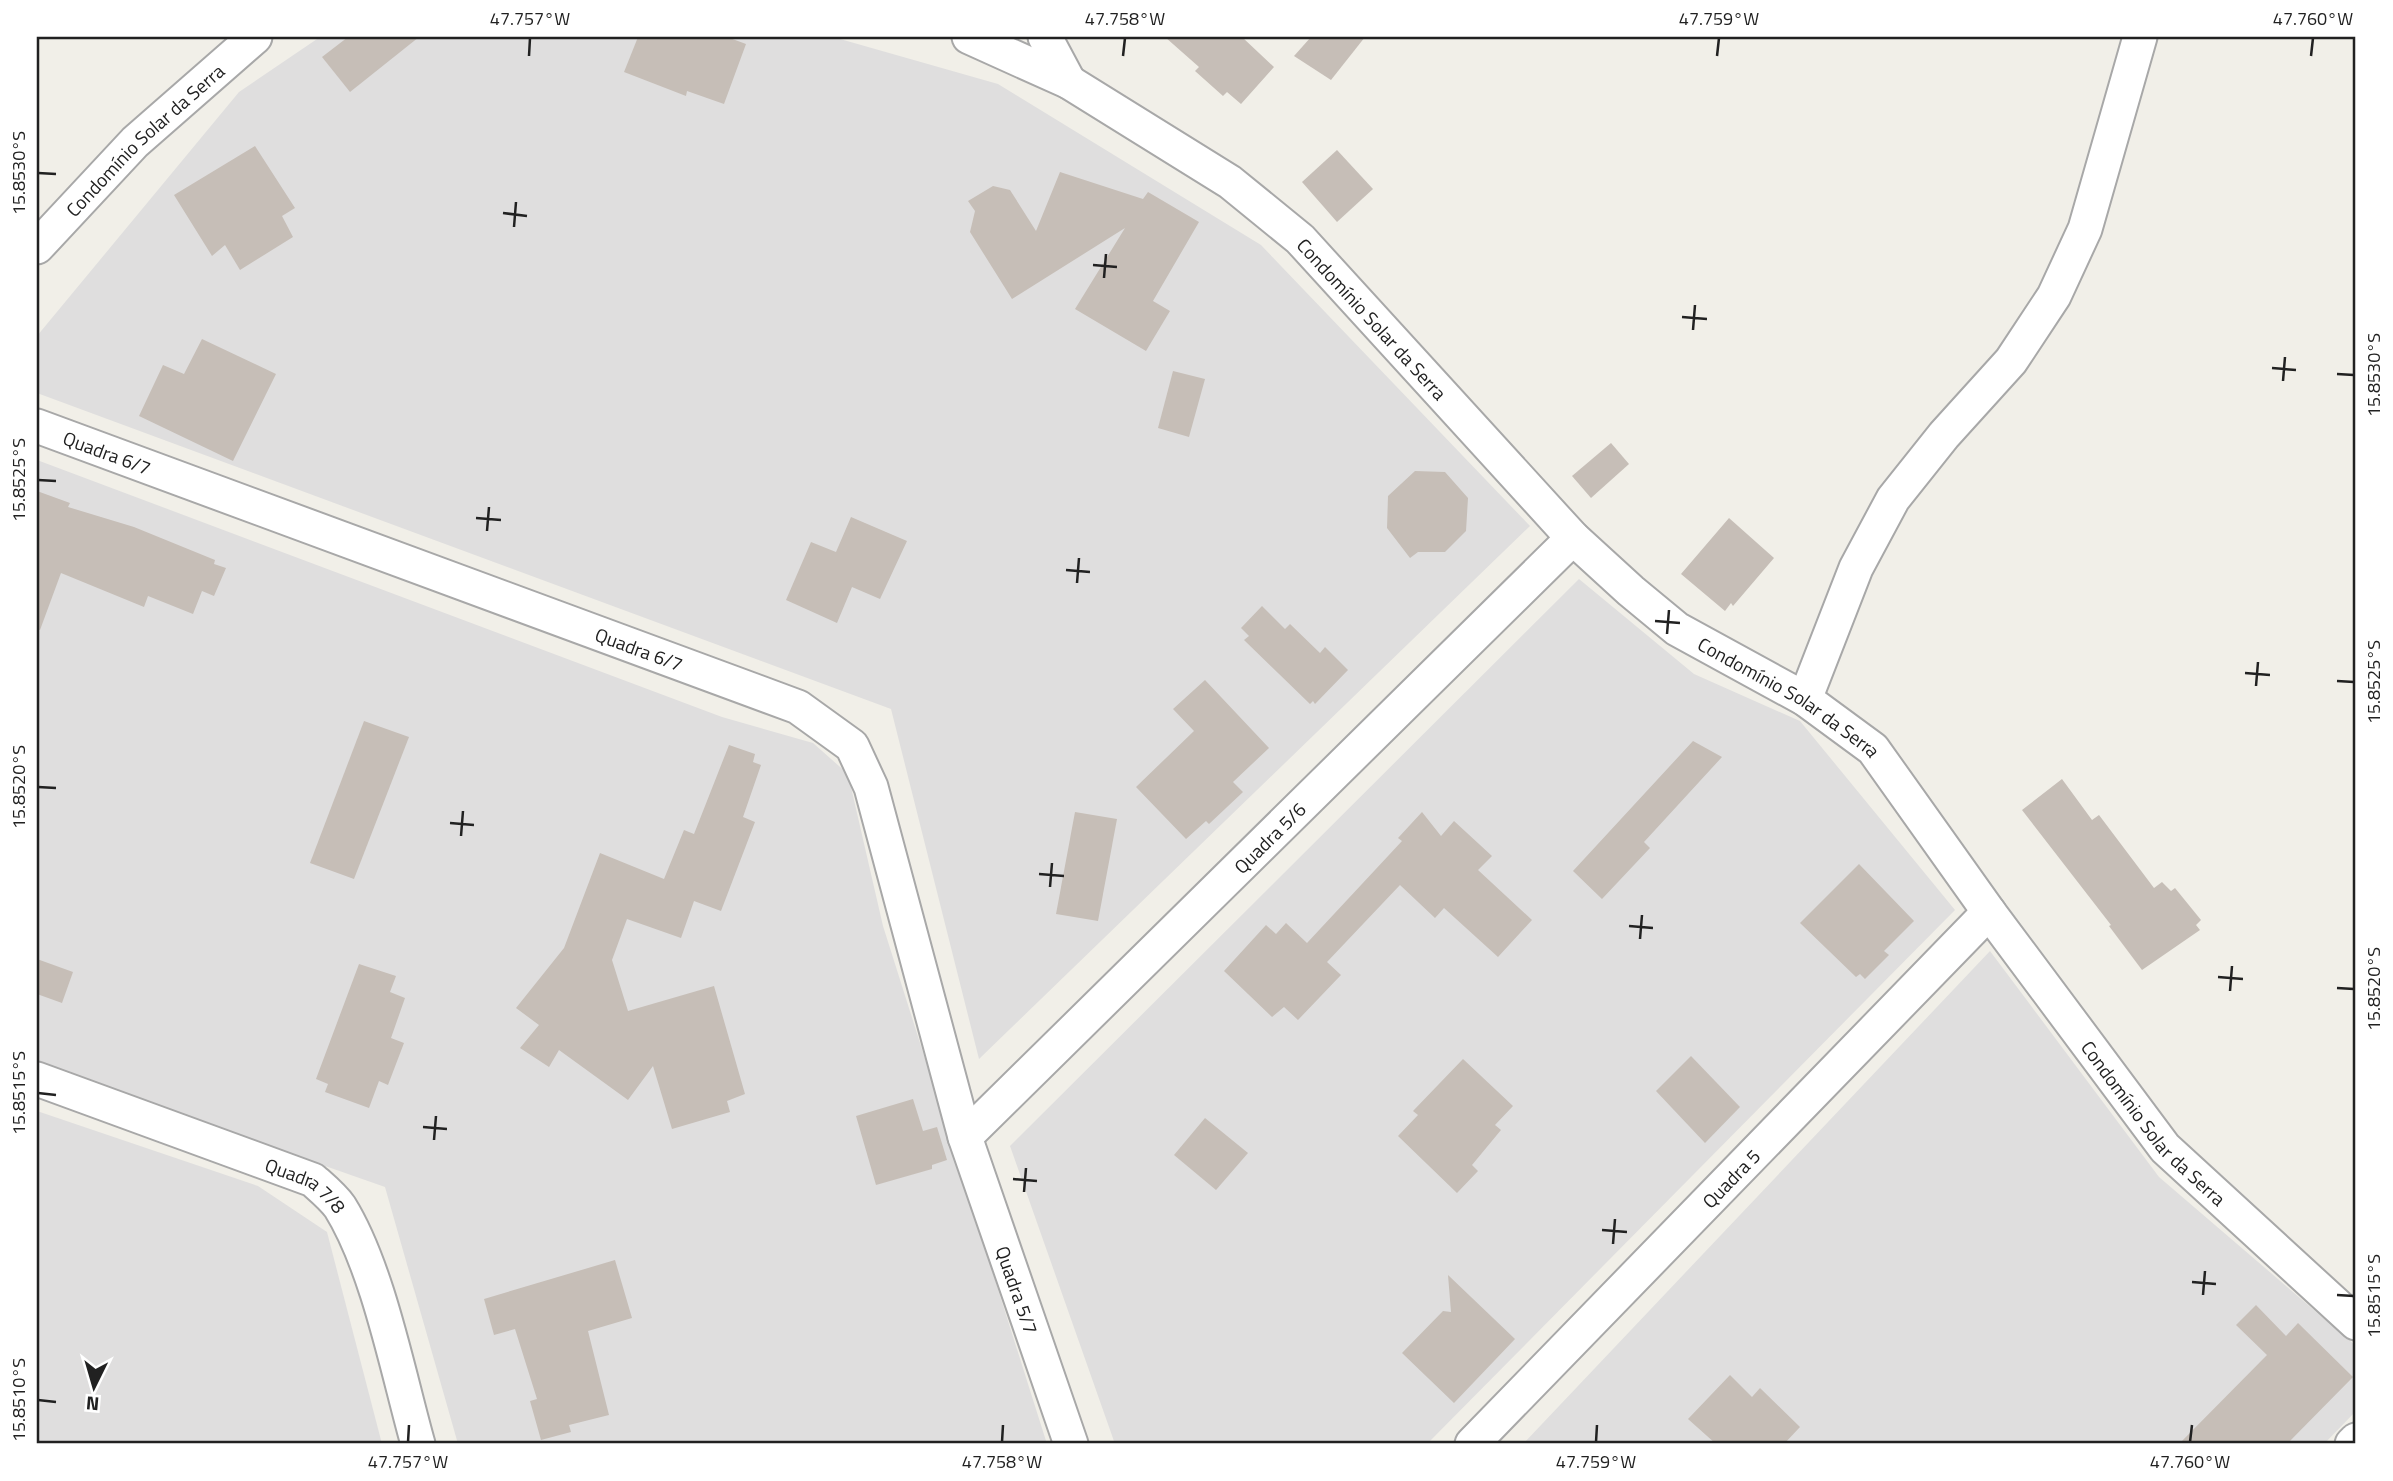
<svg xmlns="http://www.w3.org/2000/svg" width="2393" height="1481" font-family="'Titillium Web',sans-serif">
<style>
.residential{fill:#dfdede}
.building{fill:#c6beb7}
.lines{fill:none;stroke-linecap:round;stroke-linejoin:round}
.minor-casing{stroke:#a8a8a8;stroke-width:37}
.minor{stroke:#fff;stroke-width:33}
.ticks{fill:none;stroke:#212121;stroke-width:2.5}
.labels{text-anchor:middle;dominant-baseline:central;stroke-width:7;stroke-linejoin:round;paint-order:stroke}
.street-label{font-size:19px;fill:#212121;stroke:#fff}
.neatline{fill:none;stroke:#212121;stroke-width:2.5}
.ticks-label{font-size:18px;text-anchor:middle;fill:#212121}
</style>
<rect width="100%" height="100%" fill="#f1efe8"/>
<!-- residential -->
<g class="residential">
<path d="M 320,37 L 833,37 L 998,84 L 1261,245 L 1530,526 L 979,1059 L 891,709 L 37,393 L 37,336 L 239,92 Z"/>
<path d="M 37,460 L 722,717 L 813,743 L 848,774 L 883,926 L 1047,1444 L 458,1444 L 385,1187 L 37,1065 Z"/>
<path d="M 1579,579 L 1694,674 L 1800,721 L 1955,910 L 1427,1444 L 1115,1444 L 1010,1146 Z"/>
<path d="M 1990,951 L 2159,1177 L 2356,1346 L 2356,1411 L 2324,1444 L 1523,1444 Z"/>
<path d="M 37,1111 L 258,1186 L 327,1232 L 382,1444 L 37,1444 Z"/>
</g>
<!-- building -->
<g class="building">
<path d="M 348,37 L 419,37 L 350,92 L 322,57 Z"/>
<path d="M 638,37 L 727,37 L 746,44 L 724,104 L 687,91 L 686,96 L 624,72 Z"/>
<path d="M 1165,37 L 1242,37 L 1274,67 L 1241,104 L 1227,92 L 1223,96 L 1195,71 L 1199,67 Z"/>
<path d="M 1311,37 L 1365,37 L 1331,80 L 1294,56 Z"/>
<path d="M 255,146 L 295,208 L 282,216 L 293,237 L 240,270 L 225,245 L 212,256 L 174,195 Z"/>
<path d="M 1337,150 L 1373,189 L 1337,222 L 1302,182 Z"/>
<path d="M 1060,172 L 1143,199 L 1148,192 L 1199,222 L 1153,301 L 1170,311 L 1146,351 L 1075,309 L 1125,228 L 1012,299 L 970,232 L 975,211 L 968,201 L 993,186 L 1010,190 L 1036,231 Z"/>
<path d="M 202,339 L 276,374 L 233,461 L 139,416 L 163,365 L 184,374 Z"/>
<path d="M 1173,371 L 1205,379 L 1189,437 L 1158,428 Z"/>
<path d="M 1611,443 L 1629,464 L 1591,498 L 1572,476 Z"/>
<path d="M 1415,471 L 1445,472 L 1468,498 L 1466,531 L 1445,552 L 1418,552 L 1410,558 L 1387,528 L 1388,496 Z"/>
<path d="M 37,491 L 70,503 L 68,507 L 134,527 L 215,560 L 214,564 L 226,568 L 214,596 L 202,591 L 193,614 L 148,596 L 144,607 L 61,573 L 40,630 L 37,629 Z"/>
<path d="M 851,517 L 907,541 L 880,599 L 852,587 L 837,623 L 786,600 L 811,542 L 836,552 Z"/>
<path d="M 1729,518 L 1774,558 L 1733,606 L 1731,603 L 1725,611 L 1681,574 Z"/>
<path d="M 1262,606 L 1285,629 L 1290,624 L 1320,653 L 1325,647 L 1348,670 L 1315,704 L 1313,701 L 1310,704 L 1244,640 L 1249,636 L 1241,628 Z"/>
<path d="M 1205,680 L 1269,748 L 1233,782 L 1243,792 L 1209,824 L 1206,821 L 1186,839 L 1136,787 L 1194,731 L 1173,709 Z"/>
<path d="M 364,721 L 409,737 L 354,879 L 310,863 Z"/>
<path d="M 1693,741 L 1722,757 L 1644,842 L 1650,848 L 1602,899 L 1573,871 Z"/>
<path d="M 729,745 L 755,754 L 753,762 L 761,765 L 743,817 L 755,822 L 721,911 L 694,901 L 681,938 L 627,919 L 612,960 L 628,1011 L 714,986 L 745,1094 L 727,1101 L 730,1112 L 672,1129 L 653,1066 L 628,1100 L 559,1050 L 549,1067 L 520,1048 L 539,1025 L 516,1008 L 564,948 L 600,853 L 664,879 L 684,830 L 694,834 Z"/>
<path d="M 2062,779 L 2092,820 L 2099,815 L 2154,888 L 2162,882 L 2171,891 L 2175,888 L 2201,920 L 2196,925 L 2200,930 L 2142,970 L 2109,926 L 2111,925 L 2022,810 Z"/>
<path d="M 1075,812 L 1117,819 L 1098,921 L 1056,914 Z"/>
<path d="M 1422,812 L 1441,836 L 1454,821 L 1492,856 L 1478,870 L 1532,920 L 1498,957 L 1444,908 L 1435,918 L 1400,885 L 1327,962 L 1341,975 L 1298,1020 L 1284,1007 L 1272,1017 L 1224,971 L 1266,925 L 1276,934 L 1286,923 L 1307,943 L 1402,841 L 1398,838 Z"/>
<path d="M 1859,864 L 1914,921 L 1884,951 L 1889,955 L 1865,979 L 1860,974 L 1856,977 L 1800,923 Z"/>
<path d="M 37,959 L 73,972 L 62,1003 L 37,994 Z"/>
<path d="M 359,964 L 396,976 L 390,992 L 405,998 L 391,1038 L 404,1043 L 388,1085 L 379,1081 L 369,1108 L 325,1092 L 328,1084 L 316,1079 Z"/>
<path d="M 1691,1056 L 1740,1107 L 1705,1143 L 1656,1091 Z"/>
<path d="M 1463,1059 L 1513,1106 L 1495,1125 L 1501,1130 L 1472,1165 L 1478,1171 L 1457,1193 L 1398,1136 L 1418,1115 L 1413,1111 Z"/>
<path d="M 913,1099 L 923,1131 L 937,1127 L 947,1160 L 932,1165 L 932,1169 L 876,1185 L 856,1116 Z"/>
<path d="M 1205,1118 L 1248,1153 L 1216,1190 L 1174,1155 Z"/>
<path d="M 615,1260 L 632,1318 L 588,1331 L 609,1415 L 569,1425 L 571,1432 L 541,1440 L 530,1401 L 537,1399 L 515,1329 L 494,1335 L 484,1299 Z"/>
<path d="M 1448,1275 L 1515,1339 L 1454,1403 L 1402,1353 L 1443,1311 L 1451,1312 Z"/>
<path d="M 2256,1305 L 2286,1336 L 2298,1323 L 2353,1377 L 2287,1444 L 2179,1444 L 2267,1355 L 2236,1325 Z"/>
<path d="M 1730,1375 L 1752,1397 L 1760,1388 L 1800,1427 L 1784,1444 L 1716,1444 L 1688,1419 Z"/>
</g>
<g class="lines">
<!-- minor casing -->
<g class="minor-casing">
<g id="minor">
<path id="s1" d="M 969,37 L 1069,82 L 1230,182 L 1300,239 L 1573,538 L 1631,591 L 1677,629 L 1805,699 L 1873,749 L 1989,912 L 2165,1148 L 2356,1323"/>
<path d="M 1045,37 L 1069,82"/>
<path id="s2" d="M 37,247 L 135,142 L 255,37"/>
<path id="s3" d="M 37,426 L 798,707 L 852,746 L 871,787 L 965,1137 L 1071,1444"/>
<path d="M 1805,699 L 1856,568 L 1893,499 L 1944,435 L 2011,361 L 2054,296 L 2085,229 L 2140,37"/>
<path id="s4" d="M 37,1079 L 313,1180 C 322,1188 333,1197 340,1207 C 378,1268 398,1373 418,1444"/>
<path id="s5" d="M 965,1137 L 1573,538"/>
<path id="s6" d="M 1472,1444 L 1989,912"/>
<path d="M 2352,1444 L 2356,1440"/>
</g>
</g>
<!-- minor -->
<use href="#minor" class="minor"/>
</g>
<!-- ticks -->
<path class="ticks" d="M 529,56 L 530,38M 1123,56 L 1125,38M 1717,56 L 1719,38M 2311,56 L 2313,38M 38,173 L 56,174M 503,213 L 527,216M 514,227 L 516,202M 1093,265 L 1117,267M 1104,278 L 1106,254M 1682,317 L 1707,319M 1693,330 L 1695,305M 2272,368 L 2296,370M 2337,374 L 2354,375M 2283,381 L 2285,357M 38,480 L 56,481M 476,518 L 501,520M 487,531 L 489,507M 1066,570 L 1090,572M 1077,583 L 1079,558M 1655,621 L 1680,623M 1667,634 L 1669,610M 2245,673 L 2270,675M 2337,681 L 2354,682M 2256,686 L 2258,662M 38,787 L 56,788M 450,823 L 474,825M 461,836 L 463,811M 1039,874 L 1064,876M 1050,887 L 1052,863M 1629,926 L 1653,928M 1640,939 L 1642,915M 2218,977 L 2243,979M 2337,988 L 2354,989M 2230,991 L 2232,966M 38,1093 L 56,1095M 423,1127 L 447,1129M 434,1140 L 436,1116M 1013,1179 L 1037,1181M 1024,1192 L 1026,1168M 1602,1230 L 1627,1232M 1613,1244 L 1615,1219M 2192,1282 L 2216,1284M 2203,1295 L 2205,1271M 2337,1295 L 2354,1296M 38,1400 L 56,1402M 408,1442 L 409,1425M 1002,1442 L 1003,1425M 1596,1442 L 1597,1425M 2190,1442 L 2192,1425"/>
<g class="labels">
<!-- street labels -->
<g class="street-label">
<text stroke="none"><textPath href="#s2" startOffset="152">Condomínio Solar da Serra</textPath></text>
<text stroke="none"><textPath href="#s1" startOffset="497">Condomínio Solar da Serra</textPath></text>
<text stroke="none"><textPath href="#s3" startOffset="75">Quadra 6/7</textPath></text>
<text stroke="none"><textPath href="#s3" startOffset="642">Quadra 6/7</textPath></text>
<text stroke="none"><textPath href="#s1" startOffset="1064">Condomínio Solar da Serra</textPath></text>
<text stroke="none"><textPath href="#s5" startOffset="427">Quadra 5/6</textPath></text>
<text stroke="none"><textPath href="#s1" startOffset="1631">Condomínio Solar da Serra</textPath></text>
<text stroke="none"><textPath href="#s6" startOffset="371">Quadra 5</textPath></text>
<text stroke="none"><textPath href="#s4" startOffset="290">Quadra 7/8</textPath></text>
<text stroke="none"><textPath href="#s3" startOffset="1447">Quadra 5/7</textPath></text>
</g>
</g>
<!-- border -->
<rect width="2393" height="1481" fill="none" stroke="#ffffff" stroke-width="77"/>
<!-- north arrow -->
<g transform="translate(94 1387) rotate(185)" stroke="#ffffff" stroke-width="5" paint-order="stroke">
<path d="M0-5L12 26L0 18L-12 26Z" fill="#212121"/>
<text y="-10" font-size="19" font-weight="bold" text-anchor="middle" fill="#212121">N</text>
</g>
<rect x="38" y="38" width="2316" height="1404" class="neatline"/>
<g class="ticks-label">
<text x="530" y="25">47.757°W</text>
<text x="1125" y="25">47.758°W</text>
<text x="1719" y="25">47.759°W</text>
<text x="2313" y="25">47.760°W</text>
<text transform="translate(19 173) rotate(-90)" y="6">15.8530°S</text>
<text transform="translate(2374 375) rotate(-90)" y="6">15.8530°S</text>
<text transform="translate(19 480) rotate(-90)" y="6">15.8525°S</text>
<text transform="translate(2374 682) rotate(-90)" y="6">15.8525°S</text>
<text transform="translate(19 787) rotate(-90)" y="6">15.8520°S</text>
<text transform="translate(2374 989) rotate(-90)" y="6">15.8520°S</text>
<text transform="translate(19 1093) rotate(-90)" y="6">15.8515°S</text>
<text transform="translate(2374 1296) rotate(-90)" y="6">15.8515°S</text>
<text transform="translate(19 1400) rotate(-90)" y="6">15.8510°S</text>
<text x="408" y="1468">47.757°W</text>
<text x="1002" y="1468">47.758°W</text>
<text x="1596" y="1468">47.759°W</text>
<text x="2190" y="1468">47.760°W</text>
</g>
</svg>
